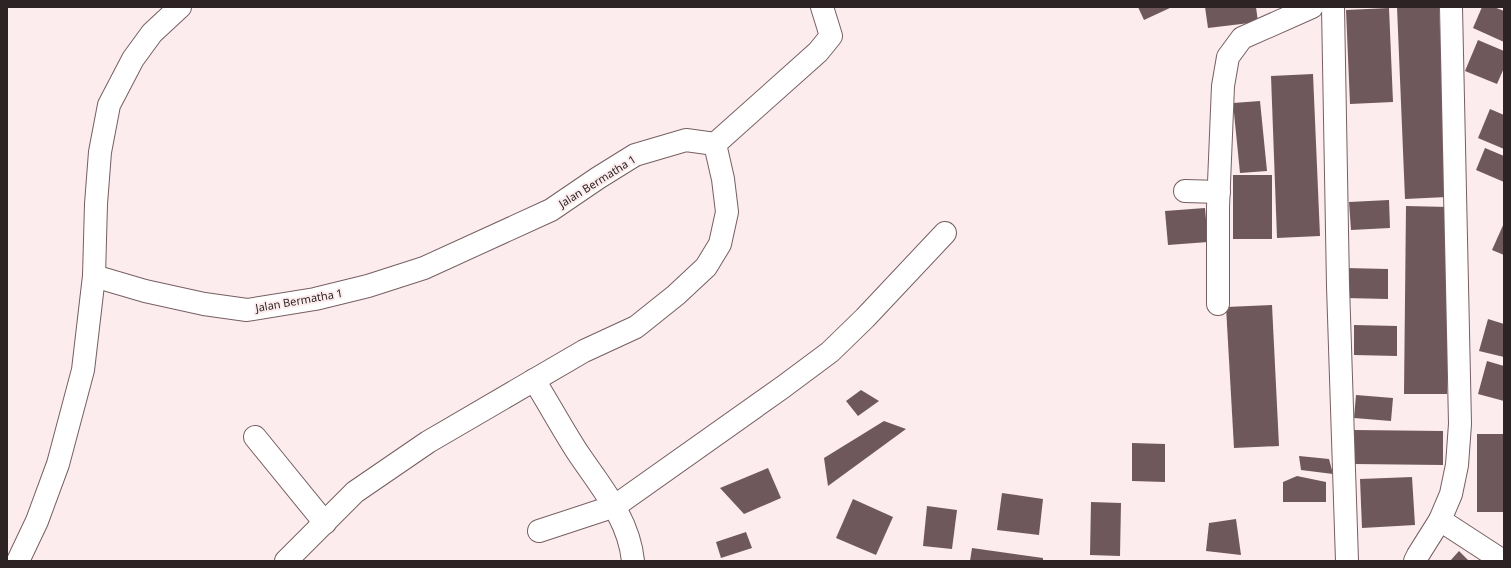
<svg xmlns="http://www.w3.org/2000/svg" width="1511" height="568" font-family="'Noto Sans',sans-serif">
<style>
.building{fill:#6f585b}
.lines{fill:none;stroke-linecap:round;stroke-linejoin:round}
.street-casing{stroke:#765f62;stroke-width:24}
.secondary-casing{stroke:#765f62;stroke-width:24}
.street{stroke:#fff;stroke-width:22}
.secondary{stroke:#fff;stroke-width:22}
.labels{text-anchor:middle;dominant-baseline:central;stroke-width:4;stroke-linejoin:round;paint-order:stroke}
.street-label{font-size:11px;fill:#2d2324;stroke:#fceced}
</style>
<rect width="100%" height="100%" fill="#fceced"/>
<!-- building -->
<g class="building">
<path d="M 1138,7 L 1172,7 L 1144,20 Z"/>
<path d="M 1205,7 L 1256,7 L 1258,22 L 1208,28 Z"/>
<path d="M 1397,7 L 1439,7 L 1447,197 L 1405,199 Z"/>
<path d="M 1482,7 L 1494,7 L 1504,11 L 1504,42 L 1473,28 Z"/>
<path d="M 1389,8 L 1393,102 L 1350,104 L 1346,10 Z"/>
<path d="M 1478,40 L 1504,51 L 1504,68 L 1497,84 L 1465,71 Z"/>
<path d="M 1313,74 L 1320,236 L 1277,238 L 1271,76 Z"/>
<path d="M 1260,101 L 1267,171 L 1240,173 L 1233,103 Z"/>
<path d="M 1490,109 L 1504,115 L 1504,149 L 1478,138 Z"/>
<path d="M 1485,148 L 1504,156 L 1504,182 L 1476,170 Z"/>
<rect x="1233" y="175" width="39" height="64"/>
<path d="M 1389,200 L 1390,228 L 1351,230 L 1349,202 Z"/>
<path d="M 1406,206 L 1449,207 L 1447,394 L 1404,394 Z"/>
<path d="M 1205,208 L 1208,242 L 1168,245 L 1165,211 Z"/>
<path d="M 1504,223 L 1504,255 L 1492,250 Z"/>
<path d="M 1346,268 L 1388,269 L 1388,299 L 1345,298 Z"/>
<path d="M 1272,305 L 1279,446 L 1234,448 L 1226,307 Z"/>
<path d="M 1488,319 L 1504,324 L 1504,357 L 1479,351 Z"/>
<path d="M 1354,325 L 1397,326 L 1397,356 L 1354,355 Z"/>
<path d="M 1487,361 L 1504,366 L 1504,401 L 1478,394 Z"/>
<path d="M 861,390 L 879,401 L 858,416 L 846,401 Z"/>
<path d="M 1356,395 L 1393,398 L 1391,421 L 1354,418 Z"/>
<path d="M 884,421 L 906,429 L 828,486 L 824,458 Z"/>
<path d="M 1354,430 L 1443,431 L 1443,465 L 1354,464 Z"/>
<rect x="1477" y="434" width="27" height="78"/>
<path d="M 1132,443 L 1165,444 L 1165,482 L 1132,481 Z"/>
<path d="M 1299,456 L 1329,459 L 1333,474 L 1301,470 Z"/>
<path d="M 768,468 L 781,498 L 744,514 L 720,488 Z"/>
<path d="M 1297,476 L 1326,482 L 1326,502 L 1283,502 L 1283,482 Z"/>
<path d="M 1412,477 L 1415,525 L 1362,528 L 1360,479 Z"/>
<path d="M 1002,493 L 1043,499 L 1039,535 L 997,530 Z"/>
<path d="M 853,499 L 893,517 L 876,555 L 836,538 Z"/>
<path d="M 1091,502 L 1121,503 L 1120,556 L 1090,555 Z"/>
<path d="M 927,506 L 957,510 L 952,549 L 923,546 Z"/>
<path d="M 1236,519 L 1241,555 L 1206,551 L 1209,523 Z"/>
<path d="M 746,532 L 752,548 L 721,558 L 716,542 Z"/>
<path d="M 972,548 L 1043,558 L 1043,561 L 970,561 Z"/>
<path d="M 1459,551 L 1469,561 L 1450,561 Z"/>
</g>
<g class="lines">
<!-- street casing -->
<g class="street-casing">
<g id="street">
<path d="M 1333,7 L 1338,286 L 1347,561"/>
<path d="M 715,144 L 818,52 L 831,36 L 822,7"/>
<path d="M 1185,191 L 1219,192"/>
<path d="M 94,276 L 145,291 L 204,304 L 247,310 L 315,299 L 368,286 L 424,268 L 551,210 L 598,178 L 635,155 L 686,140 L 715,144 L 723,179 L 727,212 L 720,244 L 706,267 L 676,295 L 636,327 L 584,351 L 428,442 L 355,492 L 286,561"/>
<path d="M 1218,304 L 1218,207 L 1223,86 L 1228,57 L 1242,38 L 1312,7"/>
<path d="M 534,380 C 549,404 563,430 578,453 C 601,487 629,519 633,561"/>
<path d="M 255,437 L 325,523"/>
<path d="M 1440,520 L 1503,561"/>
<path d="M 539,531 L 615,506 L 783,387 L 830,352 L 865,318 L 945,233"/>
<path d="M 1415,561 L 1418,555 L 1440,520 L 1451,494 L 1457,465 L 1460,424 L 1451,7"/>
</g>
</g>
<!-- secondary casing -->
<g class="secondary-casing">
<path id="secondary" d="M 18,561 L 37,521 L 58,464 L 83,370 L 94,276 L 96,204 L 100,152 L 109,105 L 133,59 L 152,33 L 180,7"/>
</g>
<!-- street -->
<use href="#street" class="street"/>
<!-- secondary -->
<use href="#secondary" class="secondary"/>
</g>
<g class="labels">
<!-- street labels -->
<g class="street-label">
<text transform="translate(597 181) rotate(-32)">Jalan Bermatha 1</text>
<text transform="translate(299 300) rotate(-10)">Jalan Bermatha 1</text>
</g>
</g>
<!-- border -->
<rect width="1511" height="568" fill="none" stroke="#2d2324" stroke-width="16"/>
</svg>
